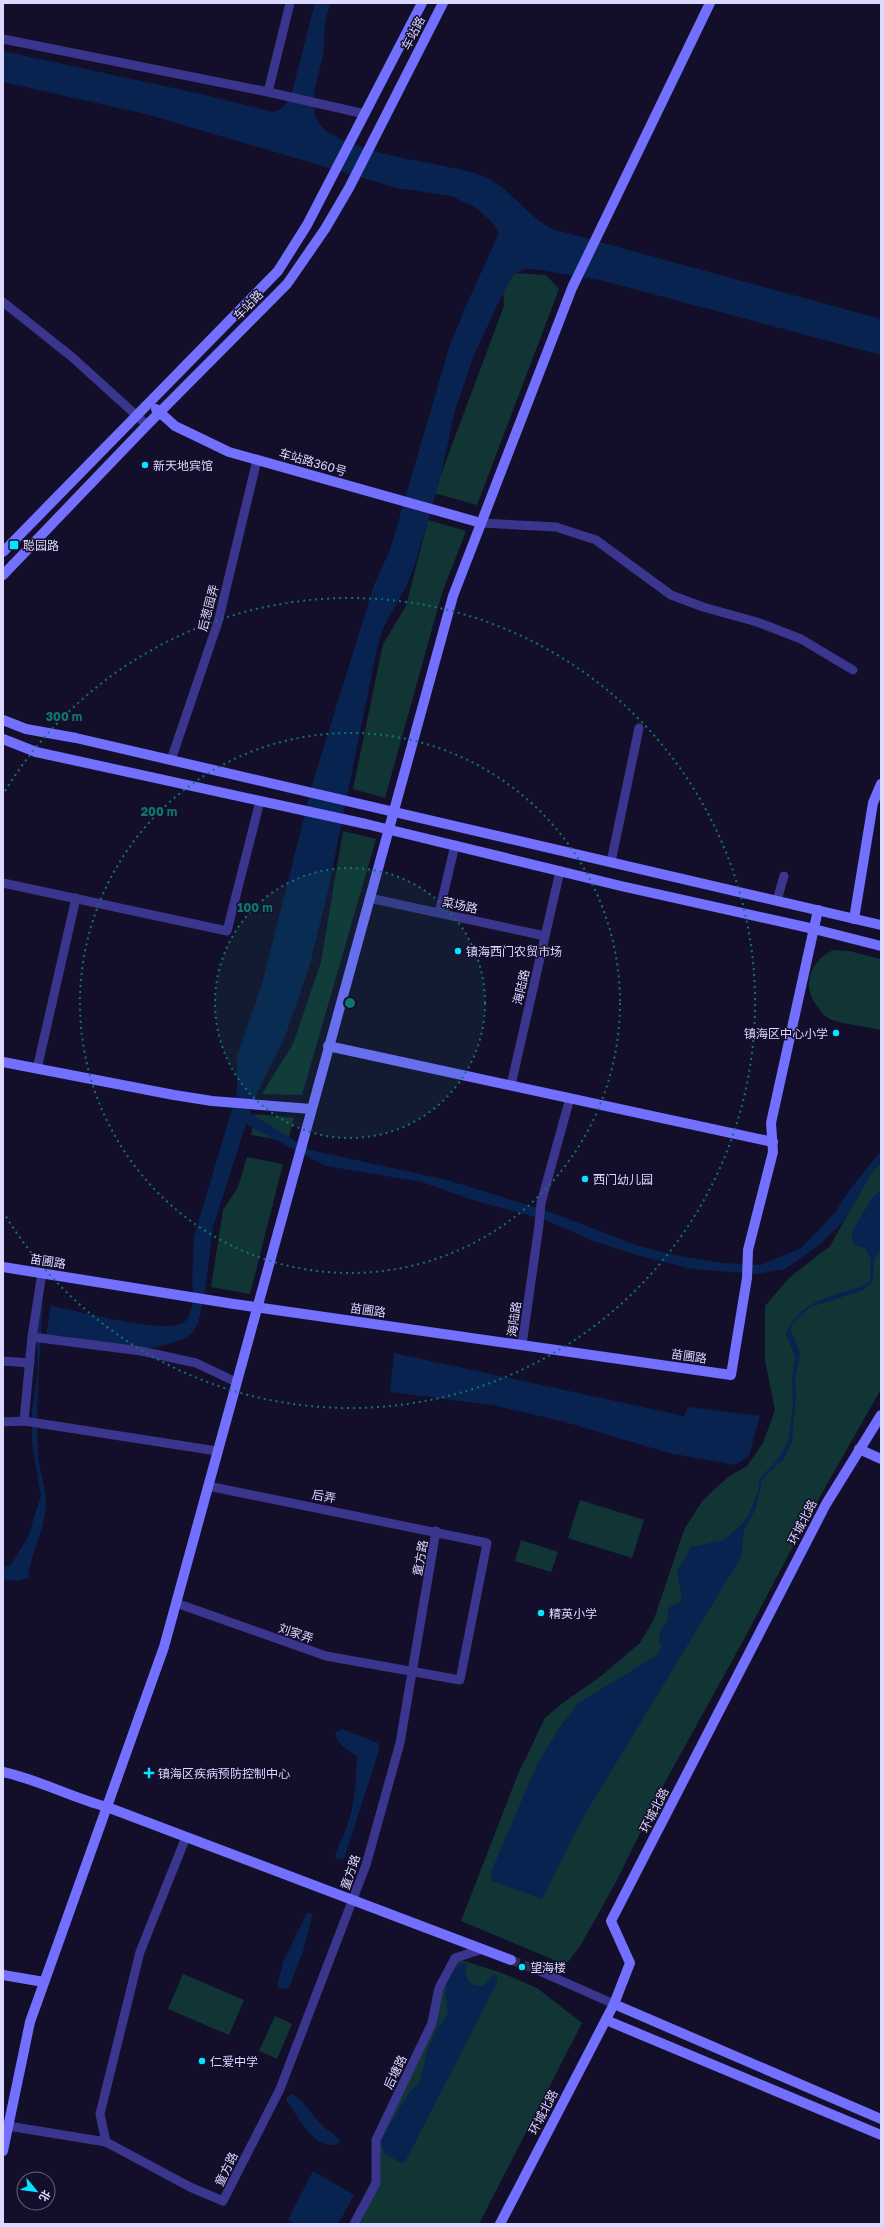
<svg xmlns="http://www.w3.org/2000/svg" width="884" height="2227" font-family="'Golos Text','Noto Sans SC',sans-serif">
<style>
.green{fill:#113534}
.water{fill:#092350}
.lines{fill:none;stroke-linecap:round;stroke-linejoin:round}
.street-tunnel{stroke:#312d4b;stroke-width:9;stroke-dasharray:9 4.5;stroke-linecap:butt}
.street{stroke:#3a368d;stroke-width:9}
.secondary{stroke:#736fff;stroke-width:10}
.ring{fill:none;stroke:#0f766e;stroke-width:2;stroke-dasharray:2 4}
.poi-dot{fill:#04e6ff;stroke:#130f2b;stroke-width:1.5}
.labels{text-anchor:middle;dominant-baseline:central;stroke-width:3;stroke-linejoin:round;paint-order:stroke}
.street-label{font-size:12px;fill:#ddd8ff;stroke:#130f2b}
.poi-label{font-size:12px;fill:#ddd8ff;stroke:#130f2b;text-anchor:start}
.centre{fill:#0f766e;stroke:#130f2b;stroke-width:2}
.ring-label{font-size:12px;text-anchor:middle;font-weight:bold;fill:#0f766e;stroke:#130f2b;stroke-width:3;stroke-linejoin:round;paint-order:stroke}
</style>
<rect width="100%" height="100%" fill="#130f2b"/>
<!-- green -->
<g class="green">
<path d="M 512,273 L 546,275 L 559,289 L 477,505 L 434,493 L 504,306 L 503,286 Z"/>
<path d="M 428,520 L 466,531 L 442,593 L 385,798 L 353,789 L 383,644 L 406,606 Z"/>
<path d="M 343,831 L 376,839 L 302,1095 L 262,1094 L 293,1044 L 321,962 Z"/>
<path d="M 833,950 L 849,951 L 881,959 L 881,1030 C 865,1026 845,1025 830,1019 C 825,1017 820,1010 817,1006 C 801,985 810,961 833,950 Z"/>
<path d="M 255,1114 L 294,1118 L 288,1141 L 251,1135 Z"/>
<path d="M 247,1157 L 283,1164 L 250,1294 L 211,1287 L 223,1210 L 238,1187 Z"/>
<path d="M 881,1163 L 881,1389 L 809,1516 L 743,1641 L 664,1784 L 617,1880 L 582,1943 L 568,1962 L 559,1962 L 461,1921 L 518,1774 L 545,1718 L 560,1705 L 601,1676 L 640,1643 L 654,1619 L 684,1530 L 702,1501 L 728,1477 L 747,1466 L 763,1443 L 775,1410 L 765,1360 L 765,1306 L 789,1278 L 830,1246 L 873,1170 Z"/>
<path d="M 580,1500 L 644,1520 L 632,1558 L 568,1538 Z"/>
<path d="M 521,1540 L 558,1552 L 551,1572 L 515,1561 Z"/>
<path d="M 455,1958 L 502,1973 L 537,1988 L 582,2023 L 479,2224 L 354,2224 L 376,2183 L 376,2140 L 432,2023 L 439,1988 Z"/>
<path d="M 183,1974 L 244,2000 L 229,2035 L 168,2009 Z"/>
<path d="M 275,2016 L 292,2024 L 277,2059 L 259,2051 Z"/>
</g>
<!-- water -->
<g class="water">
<path d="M 315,3 L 331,3 C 327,12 324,25 324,35 C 323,43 325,48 323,56 C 319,74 310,97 315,115 C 324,154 449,162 483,176 C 511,188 526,216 552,229 L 881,319 L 881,355 L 600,280 L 533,269 L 524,269 L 514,274 L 502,295 L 474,355 L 455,410 L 439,483 L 415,564 L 407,585 L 384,626 L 377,648 L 327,895 L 310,964 L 285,1037 L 259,1089 L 250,1113 L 310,1150 L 447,1180 L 547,1211 L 636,1245 L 674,1255 L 723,1263 L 761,1265 L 801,1248 L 834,1214 L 851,1188 L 881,1151 L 881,1163 L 873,1170 L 845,1220 L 818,1246 L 785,1269 L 756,1274 L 692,1269 L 640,1256 L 593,1241 L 546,1220 L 476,1201 L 422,1182 L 326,1166 L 246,1124 L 213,1227 L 205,1291 L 198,1323 L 193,1332 L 186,1338 L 162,1346 L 134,1350 L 64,1336 L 46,1337 L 51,1306 C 80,1311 160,1334 183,1323 C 193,1318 195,1292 192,1283 L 194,1237 L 237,1092 L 237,1056 L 262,984 L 313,782 L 374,585 L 390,550 L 449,348 L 466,306 L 499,233 L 491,221 L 473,206 L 451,196 L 397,188 L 146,114 L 3,82 L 3,51 L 201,94 L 273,112 L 283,108 L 291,96 Z"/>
<path d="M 881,1190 L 881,1249 L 874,1259 L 873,1279 L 871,1283 L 864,1290 L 811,1307 L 798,1318 L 790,1328 L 800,1354 L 795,1381 L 796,1395 L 792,1441 L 784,1459 L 767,1474 L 762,1480 L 756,1508 L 744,1530 L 741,1557 L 581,1821 L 542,1899 L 492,1881 L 491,1872 L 538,1762 L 560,1727 L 578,1703 L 656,1656 L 662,1647 L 659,1643 L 660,1630 L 668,1621 L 668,1608 L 682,1601 L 677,1571 L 691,1547 L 724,1540 L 741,1525 L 749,1514 L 757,1495 L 760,1478 L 776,1461 L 788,1442 L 793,1405 L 792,1379 L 795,1357 L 786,1334 C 797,1305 823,1298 850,1290 C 858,1288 863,1286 870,1281 L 871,1260 L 865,1248 L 854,1245 L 851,1233 L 872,1198 Z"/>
<path d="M 35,1296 L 43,1303 C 40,1354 35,1405 38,1456 C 39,1472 47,1488 46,1504 C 45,1529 31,1552 28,1578 L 17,1581 L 3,1579 L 3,1567 L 11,1565 L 28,1537 L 41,1496 L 32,1442 L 32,1410 L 38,1370 Z"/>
<path d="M 394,1353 L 684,1416 L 688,1407 L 760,1416 L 749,1456 L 735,1465 L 669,1453 L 565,1422 L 493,1405 L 390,1392 Z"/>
<path d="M 342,1729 L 378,1743 L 379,1750 L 344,1859 L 335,1858 C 337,1847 342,1840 346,1829 C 355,1807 356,1780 357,1756 C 346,1749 338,1745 335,1733 Z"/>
<path d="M 307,1913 L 313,1913 L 303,1951 L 289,1988 L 282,1989 L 277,1987 L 283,1962 Z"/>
<path d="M 463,1963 L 468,1964 L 465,1974 C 469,1983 474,1988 484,1985 L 494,1974 L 497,1977 L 497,1983 L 405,2162 L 401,2163 L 385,2154 L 380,2141 L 408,2094 L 420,2081 L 428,2048 L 436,2030 L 448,2014 C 445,1996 441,1970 463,1963 Z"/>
<path d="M 292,2094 C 305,2101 312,2116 323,2126 C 329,2132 335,2134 340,2141 L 336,2145 C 312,2147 299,2118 287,2101 L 287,2097 Z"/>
<path d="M 313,2171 L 354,2195 L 338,2224 L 295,2224 L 288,2220 Z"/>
</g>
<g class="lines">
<!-- street-tunnel -->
<path class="street-tunnel" d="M 511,1960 L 535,1969"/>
<!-- street -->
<g class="street">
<path d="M 3,39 L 268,92 L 365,114"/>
<path d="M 268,92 L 290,3"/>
<path d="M 3,302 L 72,357 L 147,425"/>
<path d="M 481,523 L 556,527 L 596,540 L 671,595 L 703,607 L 757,622 L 801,639 L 853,670"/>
<path d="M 171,760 L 218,622 L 257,460"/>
<path d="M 611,862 L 639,728"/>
<path d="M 3,883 L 227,931 L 260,801"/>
<path d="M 369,898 L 545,936"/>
<path d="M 777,900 L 784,876"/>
<path d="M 439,913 L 455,845"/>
<path d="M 37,1069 L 76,898"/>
<path d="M 511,1085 L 560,871"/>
<path d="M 32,1337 L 141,1351 L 196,1363 L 236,1382"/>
<path d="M 522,1345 L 539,1225 L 541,1203 L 570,1098"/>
<path d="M 3,1361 L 30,1363"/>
<path d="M 24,1421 L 32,1337 L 42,1273"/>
<path d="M 3,1422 L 24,1421 L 217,1451"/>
<path d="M 176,1603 L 326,1656 L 460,1680 L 487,1543 L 208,1486"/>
<path d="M 535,1969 L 614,2004"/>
<path d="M 8,2126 L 106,2142 L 190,2187 L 223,2201 L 280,2089 L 366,1865 L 400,1743 L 436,1531"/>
<path d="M 106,2142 L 100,2114 L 140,1952 L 186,1837"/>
<path d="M 354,2224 L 376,2183 L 376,2140 L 432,2023 L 439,1988 L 455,1958 L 483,1949"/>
</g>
<!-- secondary -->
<g class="secondary">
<path d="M 156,409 L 175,426 L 229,452 L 481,523"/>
<path d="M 3,552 L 278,271 L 307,225 L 422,3"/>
<path d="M 3,575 L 147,425 L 287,284 L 325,229 L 349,188 L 443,3"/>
<path d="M 3,720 L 26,729 L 76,738 L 881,925"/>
<path d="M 3,739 L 36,752 L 366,824 L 621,886 L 814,929 L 881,946"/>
<path d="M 854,919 L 873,803 L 881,784"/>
<path d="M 328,1046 L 773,1142"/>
<path d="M 3,1062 L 174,1095 L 212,1101 L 311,1109"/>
<path d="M 3,1267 L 234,1304 L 731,1375 L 747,1278 L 748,1250 L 773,1152 L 771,1123 L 818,910"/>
<path d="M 859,1449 L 881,1459"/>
<path d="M 3,1772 C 39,1780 71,1797 107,1807 L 511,1960"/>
<path d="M 3,1975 L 44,1982"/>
<path d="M 614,2004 L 881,2119"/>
<path d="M 606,2020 L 881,2135"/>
<path d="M 3,2151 L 30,2022 L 164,1647 L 453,596 L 572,288 L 710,3"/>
<path d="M 500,2224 L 614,2004 L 630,1963 L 611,1921 L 826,1504 L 881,1415"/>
</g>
</g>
<!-- distance rings -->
<circle cx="350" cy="1003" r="135" fill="#0f766e" fill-opacity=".12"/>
<g class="ring">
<circle cx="350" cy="1003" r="135"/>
<circle cx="350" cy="1003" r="270"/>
<path d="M5 791A405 405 0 1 1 5 1215"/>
</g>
<!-- markers -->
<g class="poi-dot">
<circle cx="145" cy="465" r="4"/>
<rect x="9" y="540" width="10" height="10" rx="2"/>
<circle cx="458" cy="951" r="4"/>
<circle cx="836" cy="1033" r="4"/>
<circle cx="585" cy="1179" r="4"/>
<circle cx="541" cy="1613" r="4"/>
<path d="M147 1767h4v4h4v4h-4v4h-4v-4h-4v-4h4z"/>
<circle cx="522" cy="1967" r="4"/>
<circle cx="202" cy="2061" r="4"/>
</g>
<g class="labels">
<!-- street labels -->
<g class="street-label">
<text transform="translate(413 33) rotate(-63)">车站路</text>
<text transform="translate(248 305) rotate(-46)">车站路</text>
<text transform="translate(313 462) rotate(16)">车站路360号</text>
<text transform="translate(208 608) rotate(-75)">后葱园弄</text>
<text transform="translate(460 905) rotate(12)">菜场路</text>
<text transform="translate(521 987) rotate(-77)">海陆路</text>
<text transform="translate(48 1261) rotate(9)">苗圃路</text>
<text transform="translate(368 1310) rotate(8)">苗圃路</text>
<text transform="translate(514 1319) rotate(-82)">海陆路</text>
<text transform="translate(689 1356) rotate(8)">苗圃路</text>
<text transform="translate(324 1496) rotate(11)">后弄</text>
<text transform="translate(802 1522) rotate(-63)">环城北路</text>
<text transform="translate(420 1558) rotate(-80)">童方路</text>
<text transform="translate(296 1633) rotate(19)">刘家弄</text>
<text transform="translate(654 1810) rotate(-63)">环城北路</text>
<text transform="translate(350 1872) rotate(-71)">童方路</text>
<text transform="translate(395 2072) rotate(-64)">后塘路</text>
<text transform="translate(543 2112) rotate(-63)">环城北路</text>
<text transform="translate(226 2169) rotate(-64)">童方路</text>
</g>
<!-- poi labels -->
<g class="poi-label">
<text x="153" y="465">新天地宾馆</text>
<text x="23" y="545">聪园路</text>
<text x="466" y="951">镇海西门农贸市场</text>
<text x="828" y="1033" text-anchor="end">镇海区中心小学</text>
<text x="593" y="1179">西门幼儿园</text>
<text x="549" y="1613">精英小学</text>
<text x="158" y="1773">镇海区疾病预防控制中心</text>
<text x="530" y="1967">望海楼</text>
<text x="210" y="2061">仁爱中学</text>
</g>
</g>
<circle cx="350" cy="1003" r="6" class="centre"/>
<g class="ring-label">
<text x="64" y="721">300 m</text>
<text x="159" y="816">200 m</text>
<text x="255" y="912">100 m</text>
</g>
<!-- border -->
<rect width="884" height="2227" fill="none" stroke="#ddd8ff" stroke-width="8"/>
<!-- north arrow -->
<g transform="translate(36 2191) rotate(119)"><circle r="19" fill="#130f2b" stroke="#645f80"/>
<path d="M0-3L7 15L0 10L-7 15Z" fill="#04e6ff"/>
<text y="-6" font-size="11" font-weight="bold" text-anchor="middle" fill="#ddd8ff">北</text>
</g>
</svg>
